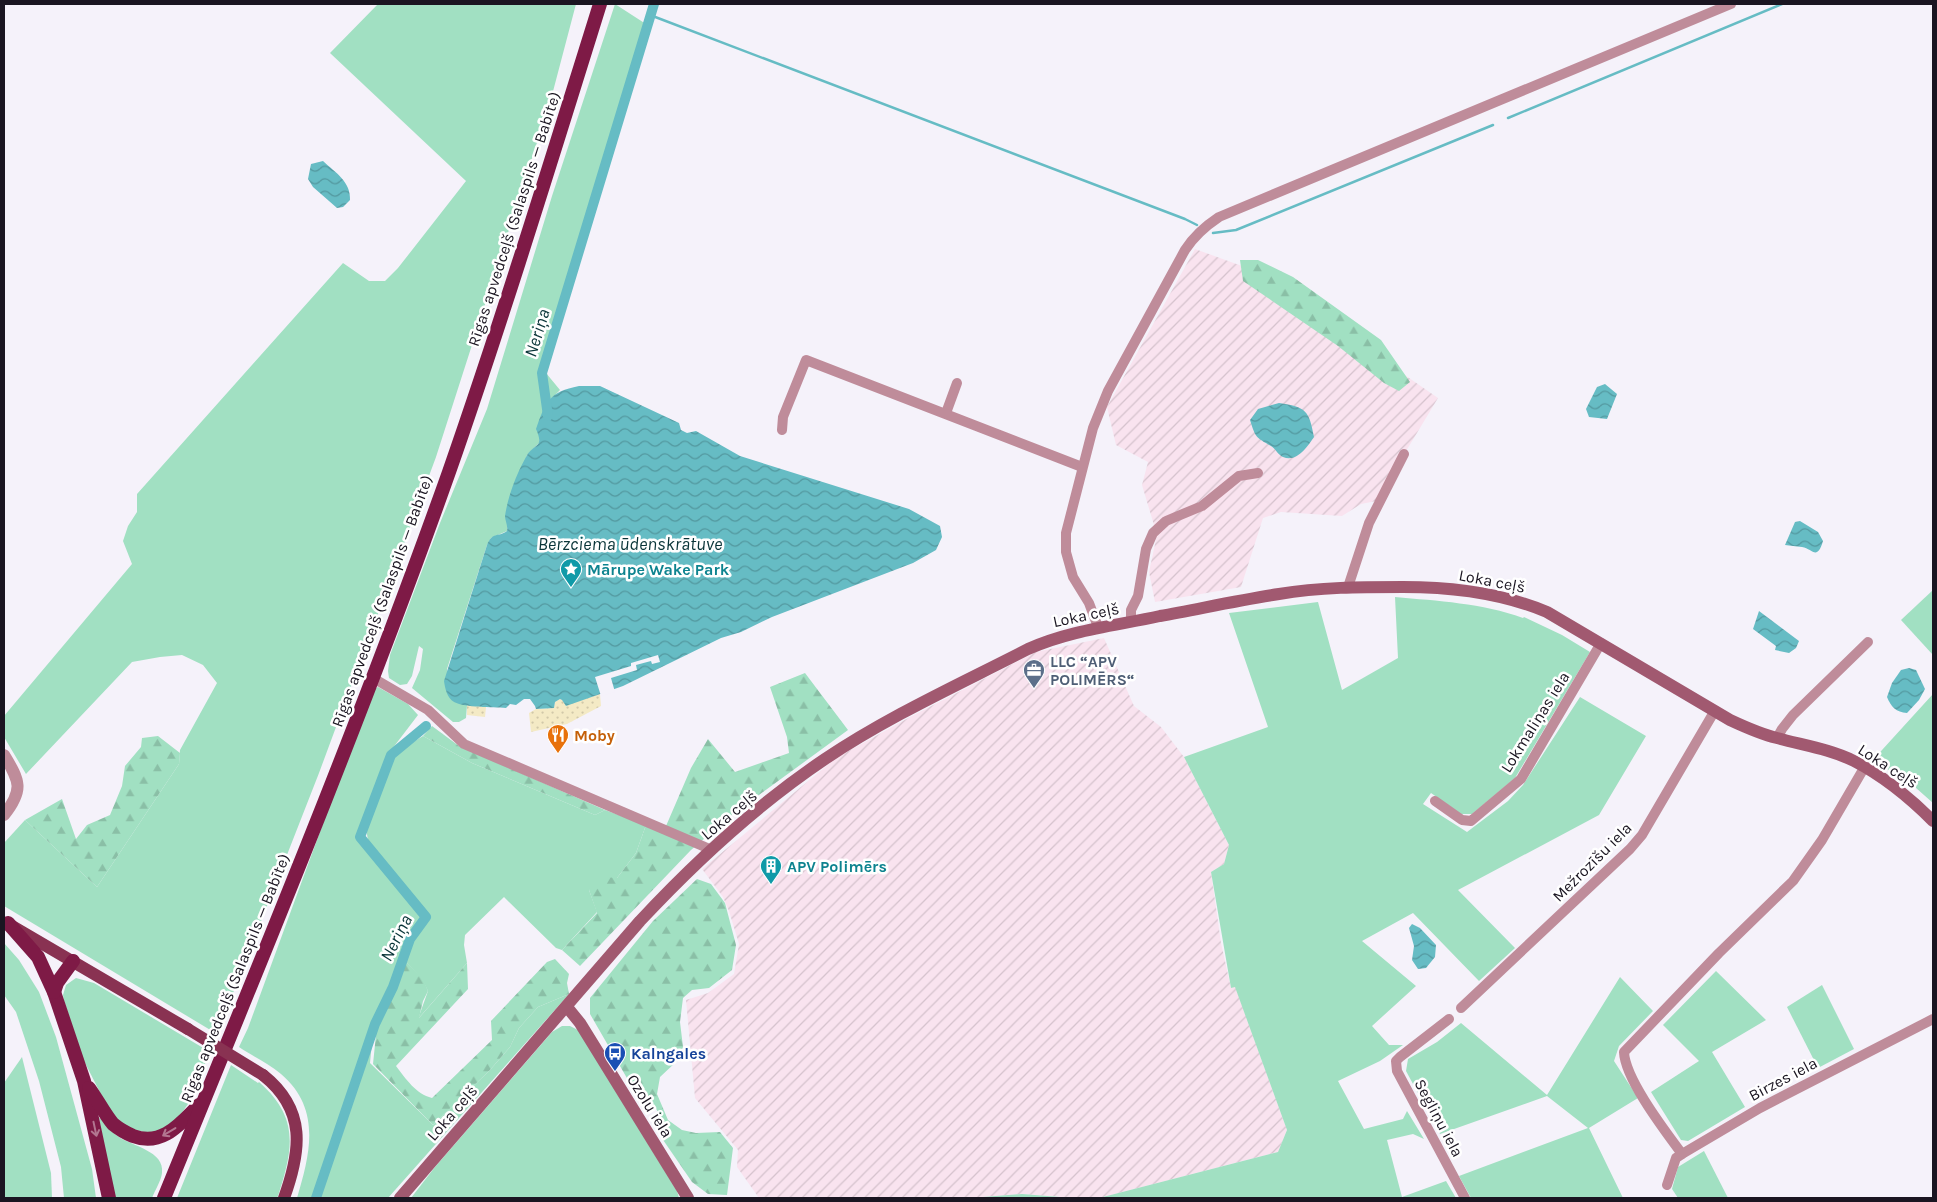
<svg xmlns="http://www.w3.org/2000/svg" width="1937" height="1202" font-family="Karla,sans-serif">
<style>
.industrial{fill:url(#industrial-furrows)}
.green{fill:#a1e0c2}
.forest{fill:url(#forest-firs)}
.sand{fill:url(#sand-dots)}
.water{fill:url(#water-waves)}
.pier{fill:#f5f2fa}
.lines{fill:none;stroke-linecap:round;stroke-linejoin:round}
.stream{stroke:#66bcc4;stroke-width:2.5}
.canal{stroke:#66bcc4;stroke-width:10}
.minor{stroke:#bf8c9a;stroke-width:10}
.tertiary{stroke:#bf8c9a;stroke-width:12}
.secondary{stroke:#a15970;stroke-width:12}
.primary{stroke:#893252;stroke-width:12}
.trunk{stroke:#7e1a46;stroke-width:14}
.primary-bridge{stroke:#893252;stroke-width:12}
.oneway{stroke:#b27690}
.labels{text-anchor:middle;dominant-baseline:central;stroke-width:5;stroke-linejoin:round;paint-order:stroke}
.street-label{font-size:16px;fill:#1a1521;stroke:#fff}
.culture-label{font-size:16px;font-weight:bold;fill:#0d838f;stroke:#fff;text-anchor:start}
.service-label{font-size:16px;font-weight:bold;fill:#4e5e75;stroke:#fff;text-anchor:start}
.food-label{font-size:16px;font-weight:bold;fill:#c56008;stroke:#fff;text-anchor:start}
.transit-label{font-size:16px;font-weight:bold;fill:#164399;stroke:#fff;text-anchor:start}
.water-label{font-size:18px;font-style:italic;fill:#093438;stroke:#fff}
</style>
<defs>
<pattern id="industrial-furrows" width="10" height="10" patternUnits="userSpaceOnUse" patternTransform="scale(1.25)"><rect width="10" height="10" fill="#f9e3ef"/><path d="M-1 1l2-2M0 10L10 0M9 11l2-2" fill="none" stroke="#d5c2cd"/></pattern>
<pattern id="forest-firs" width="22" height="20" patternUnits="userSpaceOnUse" patternTransform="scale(1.25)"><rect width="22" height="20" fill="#a1e0c2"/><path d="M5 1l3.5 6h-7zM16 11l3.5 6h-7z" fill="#8abfa6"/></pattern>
<pattern id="sand-dots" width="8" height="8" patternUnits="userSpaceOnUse" patternTransform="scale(1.25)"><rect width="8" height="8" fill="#f4eac5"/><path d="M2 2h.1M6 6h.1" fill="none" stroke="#d1c8a9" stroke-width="1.8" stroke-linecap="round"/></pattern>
<pattern id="water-waves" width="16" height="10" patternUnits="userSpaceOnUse" patternTransform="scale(1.25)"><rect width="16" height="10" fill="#66bcc4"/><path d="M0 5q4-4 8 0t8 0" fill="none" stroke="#53989f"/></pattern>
</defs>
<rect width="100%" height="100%" fill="#f5f2fa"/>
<!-- industrial -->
<g class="industrial">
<path d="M 1195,249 L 1253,270 L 1438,398 L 1376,501 L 1361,504 L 1342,516 L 1281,512 L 1263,518 L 1241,587 L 1155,602 L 1149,572 L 1157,535 L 1142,485 L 1148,462 L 1116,445 L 1107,407 Z"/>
<path d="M 1104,638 L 1134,706 L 1161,727 L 1184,757 L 1229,845 L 1224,864 L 1211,872 L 1221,943 L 1231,988 L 1235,986 L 1287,1130 L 1278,1152 L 1099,1198 L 1073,1198 L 1022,1194 L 970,1198 L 759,1198 L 737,1167 L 738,1150 L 695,1098 L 686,1000 L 708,993 L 734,974 L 739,944 L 729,911 L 723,897 L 702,869 L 836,758 L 910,717 L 1036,652 Z"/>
</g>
<!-- green -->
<g class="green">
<path d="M 378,4 L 391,5 L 391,4 L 576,4 L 551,99 L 436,457 L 319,773 L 217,1034 L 4,906 L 4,843 L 25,820 L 97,887 L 179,764 L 180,750 L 217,683 L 203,665 L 182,655 L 160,657 L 132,662 L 26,774 L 4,737 L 4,716 L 132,564 L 123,541 L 128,526 L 137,512 L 137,494 L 343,263 L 369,281 L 385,281 L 398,268 L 466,181 L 330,53 Z"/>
<path d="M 615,4 L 649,26 L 546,373 L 560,390 L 547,403 L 539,443 L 527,455 L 507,525 L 507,531 L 491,538 L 487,545 L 447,669 L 453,701 L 467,705 L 466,718 L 459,722 L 453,722 L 412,688 L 420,670 L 423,649 L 419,646 L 412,676 L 407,684 L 400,685 L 389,678 L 388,671 L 390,655 L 440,523 L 487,409 L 552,196 Z"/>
<path d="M 1933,590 L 1933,655 L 1901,620 Z"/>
<path d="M 1395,597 C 1438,601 1482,603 1523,618 L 1524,617 L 1562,635 L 1590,652 L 1515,778 L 1472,814 L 1461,814 L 1431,793 L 1423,804 L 1467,832 L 1508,801 L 1523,785 L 1580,697 L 1646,736 L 1599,815 L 1458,890 L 1515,948 L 1479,981 L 1413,913 L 1362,941 L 1416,986 L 1372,1026 L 1389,1045 L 1403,1045 L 1380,1061 L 1338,1081 L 1364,1129 L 1403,1119 L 1407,1111 L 1424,1139 L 1413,1134 L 1387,1140 L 1402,1197 L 1446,1181 L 1456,1198 L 1099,1198 L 1278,1152 L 1287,1130 L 1235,987 L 1231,988 L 1211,872 L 1224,864 L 1229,845 L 1184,757 L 1268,727 L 1229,613 L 1318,602 L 1342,690 L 1398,658 Z"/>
<path d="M 378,687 L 408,704 L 418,715 L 389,753 L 358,837 L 419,911 L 421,918 L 409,938 L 391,986 L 374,1022 L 370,1063 L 433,1125 L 490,1070 L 510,1047 L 519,1028 L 538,1007 L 569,994 L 388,1198 L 297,1198 C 310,1154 322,1109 281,1074 C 268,1063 252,1056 239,1047 L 248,1028 L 372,690 Z"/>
<path d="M 1933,694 L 1933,803 L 1907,780 L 1872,761 Z"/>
<path d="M 423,736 L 472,763 L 595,815 L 605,810 L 646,825 L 636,853 L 617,878 L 589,890 L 597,912 L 562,950 L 556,948 L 504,897 L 465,935 L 464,945 L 467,963 L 418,1019 L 428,991 L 422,979 L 404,960 L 411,941 L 427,917 L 427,915 L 368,841 L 366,827 L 394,754 Z"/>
<path d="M 4,943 L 19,960 L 39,992 L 56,1037 L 92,1169 L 96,1198 L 64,1198 L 61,1167 L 39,1081 L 16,1012 L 4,995 Z"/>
<path d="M 1716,971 L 1766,1020 L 1712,1052 L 1745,1107 L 1688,1141 L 1681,1140 L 1651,1092 L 1699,1061 L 1663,1025 Z"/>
<path d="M 1620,977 L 1653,1011 L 1619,1046 L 1614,1061 L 1638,1098 L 1589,1128 L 1623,1198 L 1471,1198 L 1459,1176 L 1588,1128 L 1547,1096 L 1440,1134 L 1406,1071 L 1408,1059 L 1437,1042 L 1461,1023 L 1547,1095 Z"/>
<path d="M 76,978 L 94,983 L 210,1052 L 188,1104 L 176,1121 L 163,1129 L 154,1132 L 144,1132 L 131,1129 L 119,1121 L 109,1110 L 83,1059 L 64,1001 L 63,995 L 66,985 Z"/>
<path d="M 1822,985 L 1854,1049 L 1818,1068 L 1787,1007 Z"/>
<path d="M 562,1026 L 570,1026 L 578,1030 L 677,1191 L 679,1198 L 411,1198 L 435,1167 L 552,1032 Z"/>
<path d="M 22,1057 L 51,1173 L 52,1198 L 4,1198 L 4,1083 Z"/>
<path d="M 231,1065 L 258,1083 L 259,1082 C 300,1118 293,1149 278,1196 L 277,1198 L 177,1198 Z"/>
<path d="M 99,1118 L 100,1118 C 106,1125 111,1132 119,1137 C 132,1146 165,1151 162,1173 C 161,1181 155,1190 152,1198 L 114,1198 Z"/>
<path d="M 1704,1151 L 1728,1198 L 1678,1198 L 1672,1189 L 1678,1167 Z"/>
<path d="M 1022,1194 L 1073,1198 L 970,1198 Z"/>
</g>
<!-- forest -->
<g class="forest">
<path d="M 1240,260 L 1258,260 L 1293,277 L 1381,340 L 1410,382 L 1399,391 L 1384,383 L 1338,346 L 1243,281 Z"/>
<path d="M 805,673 L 848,730 L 733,814 L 691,850 L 580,966 L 562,950 L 597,913 L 589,890 L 595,876 L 617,878 L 636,853 L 646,825 L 663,833 L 691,768 L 708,739 L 735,772 L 789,753 L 787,737 L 770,687 Z"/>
<path d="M 432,726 L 459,746 L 605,810 L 595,815 L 472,763 L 423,736 Z"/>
<path d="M 158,736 L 180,753 L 179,764 L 97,887 L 25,820 L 62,799 L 76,839 L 87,825 L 110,815 L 122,786 L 125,766 L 141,747 L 142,738 Z"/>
<path d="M 697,879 L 711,884 L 725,903 L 736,945 L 732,970 L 709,988 L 692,990 L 683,998 L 680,1022 L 683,1047 L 676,1062 L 660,1077 L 657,1094 L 668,1120 L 682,1130 L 696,1133 L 720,1132 L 733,1148 L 727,1195 L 708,1194 L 692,1182 L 659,1134 L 662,1118 L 653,1104 L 639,1099 L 590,1014 L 590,998 L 653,921 Z"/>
<path d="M 555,959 L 569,974 L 567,983 L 569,994 L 538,1007 L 519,1028 L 510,1047 L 490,1070 L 433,1125 L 373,1064 L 377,1025 L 396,984 L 404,960 L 423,979 L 428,991 L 423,1001 L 419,1018 L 467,963 L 468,989 L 396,1066 C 406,1079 416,1094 432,1098 L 492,1040 L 491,1021 L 547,962 Z"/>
</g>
<!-- sand -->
<g class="sand">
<path d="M 600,694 L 601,706 L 567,724 L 531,732 L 529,713 L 536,709 L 554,708 L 555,702 L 560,699 L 562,700 L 566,705 Z"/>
<path d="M 467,705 L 486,707 L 485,717 L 467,715 Z"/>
</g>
<!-- water -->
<g class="water">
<path d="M 323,161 C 336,173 351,182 350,200 L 343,207 L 337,208 L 313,187 L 308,179 L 311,164 Z"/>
<path d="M 1605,384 L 1617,394 L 1607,419 L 1589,417 L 1586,409 L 1597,387 Z"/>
<path d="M 579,386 L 600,386 L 679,423 L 681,430 L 687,433 L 696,431 L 740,456 L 909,509 L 940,526 L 942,537 L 936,550 L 913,563 L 772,617 L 741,632 L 721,638 L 623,686 L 566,706 L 562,700 L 560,699 L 555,702 L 554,708 L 536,709 L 535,706 L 530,699 L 524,699 L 516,705 L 510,704 L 506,708 C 492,707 466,708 454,702 C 447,698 445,688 444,681 L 487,545 C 493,531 497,538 507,531 C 508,525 505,521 505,516 C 508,496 516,475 526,457 C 533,443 545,449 536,429 C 546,401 549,392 579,386 Z"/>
<path d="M 1279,403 C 1306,407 1309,410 1314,437 C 1308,446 1297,463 1283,457 C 1278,455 1276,449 1271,446 C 1256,437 1256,439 1250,420 L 1258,409 Z"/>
<path d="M 1800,521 L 1818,532 L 1823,541 C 1817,561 1813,549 1802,547 C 1796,546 1790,546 1785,545 L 1795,522 Z"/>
<path d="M 1759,611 L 1799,641 L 1796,648 L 1789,653 L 1775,650 L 1776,646 L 1753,629 Z"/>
<path d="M 1909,668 L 1916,670 L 1925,689 L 1919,700 L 1907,713 C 1896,712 1891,707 1887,697 L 1892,683 L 1901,670 Z"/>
<path d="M 1412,924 L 1420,928 L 1436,945 L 1435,957 L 1426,968 L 1418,969 L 1412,960 L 1414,946 L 1409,928 Z"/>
</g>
<!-- pier -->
<path class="pier" d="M 658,655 L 660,662 L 652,664 L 651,661 L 636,665 L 637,670 L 611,678 L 615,692 L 601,696 L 595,677 L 631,666 L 631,663 Z"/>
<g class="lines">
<!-- stream -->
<g class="stream">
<path d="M 650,15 L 1185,219 L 1197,225"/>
<path d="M 1508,118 L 1782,4"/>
<path d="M 1213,233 L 1236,230 L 1493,125"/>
</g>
<!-- canal -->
<g class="canal">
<path d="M 548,416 L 542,373 L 654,4"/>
<path d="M 316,1198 L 375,1024 L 393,987 L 410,939 L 426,917 L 360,837 L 391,755 L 426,726"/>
</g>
<!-- minor -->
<g class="minor">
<path d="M 946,413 L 957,383"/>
<path d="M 782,430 L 783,417 L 806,360 L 1082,467"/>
<path d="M 1348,587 L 1369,523 L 1404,454"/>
<path d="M 1131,622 L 1131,610 L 1138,596 L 1146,549 L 1153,533 L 1166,521 L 1202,506 L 1239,476 L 1258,473"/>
<path d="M 1098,627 L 1089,603 L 1073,577 L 1066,552 L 1066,533 L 1093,428 L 1108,391 L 1185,250 C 1194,236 1204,227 1219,217 L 1731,4"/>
<path d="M 373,678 L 428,710 L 464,744 L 712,850"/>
<path d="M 1777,738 L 1782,729 L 1793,715 L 1868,642"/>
<path d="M 1435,801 L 1462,820 L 1471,821 L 1521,779 L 1601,643"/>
<path d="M 1461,1008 L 1630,849 L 1642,835 L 1714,712"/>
<path d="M 1449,1019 L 1400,1057 L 1396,1061 L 1397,1071 L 1465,1198"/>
<path d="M 1682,1154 C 1665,1131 1625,1079 1624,1052 L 1719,953 L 1793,881 L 1822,840 L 1864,768"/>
<path d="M 1667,1185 L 1676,1158 L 1682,1154 L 1760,1108 L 1933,1019"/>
</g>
<!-- tertiary -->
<path class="tertiary" d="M 4,755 C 20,781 24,790 4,815"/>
<!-- secondary -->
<g class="secondary">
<path d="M 567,1007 L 580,1023 L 688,1198"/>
<path d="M 400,1198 L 640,921 C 695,862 758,804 825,759 C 889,716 960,684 1028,649 C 1071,630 1114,626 1160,616 C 1199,609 1239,600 1279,594 C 1320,587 1361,587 1403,587 C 1452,587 1502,593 1547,612 L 1730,720 C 1745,727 1760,734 1777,738 C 1802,745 1830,749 1854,761 C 1883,776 1910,798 1933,821"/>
</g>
<!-- primary -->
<g class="primary">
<path d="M 12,926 L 188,1029"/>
<path d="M 263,1075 C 307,1110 301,1151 284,1198"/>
</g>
<!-- trunk -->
<g class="trunk">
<path d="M 8,923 L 38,957 L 54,992 L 84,1081 L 109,1198"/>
<path d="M 54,992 L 57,983 L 73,961"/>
<path d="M 89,1088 C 97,1099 104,1113 113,1124 C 119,1129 126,1133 133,1136 C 162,1147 180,1124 199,1105"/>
<path d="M 164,1198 C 262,958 362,717 449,472 C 503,317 551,161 600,4"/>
</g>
<!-- primary-bridge -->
<path class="primary-bridge" d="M 188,1029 L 263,1075"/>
</g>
<!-- one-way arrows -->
<defs><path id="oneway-shaft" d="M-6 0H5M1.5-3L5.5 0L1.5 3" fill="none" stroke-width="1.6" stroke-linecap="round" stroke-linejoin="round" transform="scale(1.25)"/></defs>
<g class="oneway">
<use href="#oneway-shaft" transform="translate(95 1129) rotate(78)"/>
<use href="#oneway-shaft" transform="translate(169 1132) rotate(149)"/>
</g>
<!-- icons -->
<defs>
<g id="sight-pin" transform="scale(1.125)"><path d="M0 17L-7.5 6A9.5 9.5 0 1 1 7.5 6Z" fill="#0f9aa8" stroke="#fff"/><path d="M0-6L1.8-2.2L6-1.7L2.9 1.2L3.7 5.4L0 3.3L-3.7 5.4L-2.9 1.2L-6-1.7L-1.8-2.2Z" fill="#fff"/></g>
<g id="office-pin" transform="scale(1.125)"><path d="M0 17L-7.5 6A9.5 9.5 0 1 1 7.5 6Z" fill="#5c6f8a" stroke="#fff"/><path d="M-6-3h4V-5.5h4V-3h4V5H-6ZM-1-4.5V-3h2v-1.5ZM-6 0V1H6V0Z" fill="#fff"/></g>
<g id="restaurant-pin" transform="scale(1.125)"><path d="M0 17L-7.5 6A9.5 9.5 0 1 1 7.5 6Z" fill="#e8710a" stroke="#fff"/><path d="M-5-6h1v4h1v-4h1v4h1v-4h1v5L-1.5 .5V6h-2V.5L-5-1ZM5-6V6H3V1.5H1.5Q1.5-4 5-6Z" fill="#fff"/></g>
<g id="building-pin" transform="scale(1.125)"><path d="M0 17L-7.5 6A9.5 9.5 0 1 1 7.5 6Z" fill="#0f9aa8" stroke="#fff"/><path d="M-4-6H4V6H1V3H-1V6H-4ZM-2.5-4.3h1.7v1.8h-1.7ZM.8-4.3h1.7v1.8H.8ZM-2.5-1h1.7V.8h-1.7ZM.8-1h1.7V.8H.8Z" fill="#fff"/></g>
<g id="bus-pin" transform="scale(1.125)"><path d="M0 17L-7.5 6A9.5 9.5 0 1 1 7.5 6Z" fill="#1a4fb4" stroke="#fff"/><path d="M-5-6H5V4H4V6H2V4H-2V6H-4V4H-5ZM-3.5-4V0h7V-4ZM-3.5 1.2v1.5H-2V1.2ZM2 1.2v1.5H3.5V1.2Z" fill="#fff"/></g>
</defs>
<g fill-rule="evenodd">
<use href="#sight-pin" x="571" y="569"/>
<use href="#office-pin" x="1034" y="670"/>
<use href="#restaurant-pin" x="558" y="735"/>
<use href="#building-pin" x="771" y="866"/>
<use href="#bus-pin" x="615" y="1053"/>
</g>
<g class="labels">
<!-- street labels -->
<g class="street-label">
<text transform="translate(514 219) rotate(-72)">Rīgas apvedceļš (Salaspils — Babīte)</text>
<text transform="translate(1492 581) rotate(11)">Loka ceļš</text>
<text transform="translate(382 601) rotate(-70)">Rīgas apvedceļš (Salaspils — Babīte)</text>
<text transform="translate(1086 615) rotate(-12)">Loka ceļš</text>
<text transform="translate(1535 722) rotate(-58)">Lokmaliņas iela</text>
<text transform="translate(1888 766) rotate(33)">Loka ceļš</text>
<text transform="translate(729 815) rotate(-40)">Loka ceļš</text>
<text transform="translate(1592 862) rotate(-45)">Mežrozīšu iela</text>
<text transform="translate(235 978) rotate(-68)">Rīgas apvedceļš (Salaspils — Babīte)</text>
<text transform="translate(1783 1079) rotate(-28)">Birzes iela</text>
<text transform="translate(650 1106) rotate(58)">Ozolu iela</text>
<text transform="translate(452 1113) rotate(-49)">Loka ceļš</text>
<text transform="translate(1439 1118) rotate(62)">Segliņu iela</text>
</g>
<!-- culture labels -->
<g class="culture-label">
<text x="587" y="569">Mārupe Wake Park</text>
<text x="787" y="866">APV Polimērs</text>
</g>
<!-- service labels -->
<g class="service-label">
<text x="1050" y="661">LLC “APV<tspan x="1050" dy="18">POLIMĒRS“</tspan></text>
</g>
<!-- food labels -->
<g class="food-label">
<text x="574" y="735">Moby</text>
</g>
<!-- transit labels -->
<g class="transit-label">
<text x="631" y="1053">Kalngales</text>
</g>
<!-- water labels -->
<g class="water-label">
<text transform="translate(537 333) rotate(-73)">Neriņa</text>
<text x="630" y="544">Bērzciema ūdenskrātuve</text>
<text transform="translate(396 938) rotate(-63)">Neriņa</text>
</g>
</g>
<!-- border -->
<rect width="1937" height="1202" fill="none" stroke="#1a1521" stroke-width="10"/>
</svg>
